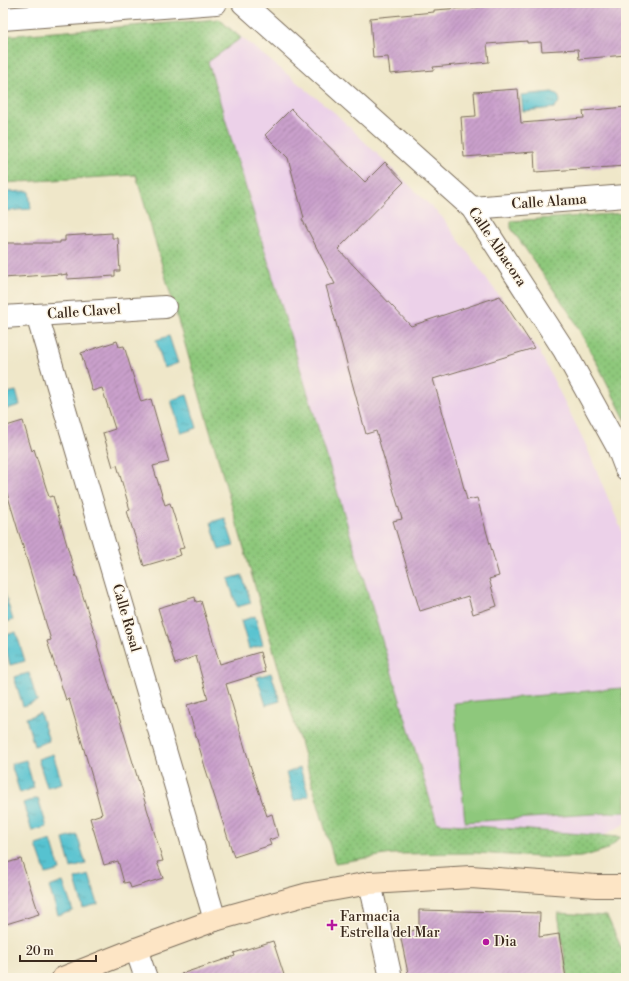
<svg xmlns="http://www.w3.org/2000/svg" width="629" height="981" font-family="'Libre Bodoni',serif">
<style>
.built{fill:#ecd1e9}
.green{fill:url(#green-dots);stroke:#64794d}
.pitch{fill:#8ec87c;stroke:#64794d}
.water{fill:url(#water-ripples);stroke:#487677}
.building{fill:url(#building-hatch)}
.lines{fill:none;stroke-linecap:round;stroke-linejoin:round}
.minor-casing{stroke:#7a6c5a;stroke-width:24}
.secondary-casing{stroke:#7a6c5a;stroke-width:24}
.minor{stroke:#fff;stroke-width:22}
.secondary{stroke:#fde5c5;stroke-width:22}
.poi-dot{fill:#b5179e;stroke:#fcf5e5;stroke-width:1.5}
.labels{text-anchor:middle;dominant-baseline:central;stroke-width:3;stroke-linejoin:round;paint-order:stroke}
.street-label{font-size:14px;fill:#3b2a1e;stroke:#fcf5e5}
.poi-label{font-size:14px;fill:#3b2a1e;stroke:#fcf5e5;text-anchor:start}
</style>
<defs>
<pattern id="green-dots" width="8" height="8" patternUnits="userSpaceOnUse"><rect width="8" height="8" fill="#8ec87c"/><path d="M2 2h.1M6 6h.1" fill="none" stroke="#75a365" stroke-width="1.8" stroke-linecap="round"/></pattern>
<pattern id="water-ripples" width="26" height="14" patternUnits="userSpaceOnUse"><rect width="26" height="14" fill="#56c2d0"/><path d="M2 4q2-2 4 0t4 0M15 11q2-2 4 0t4 0" fill="none" stroke="#489ea8"/></pattern>
<pattern id="building-hatch" width="6" height="6" patternUnits="userSpaceOnUse"><rect width="6" height="6" fill="#caa0cc"/><path d="M-1 1l2-2M0 6l6-6M5 7l2-2" fill="none" stroke="#a583a5"/></pattern>
</defs>
<rect width="100%" height="100%" fill="#fcf5e5"/>
<filter id="ink" filterUnits="userSpaceOnUse"><feTurbulence type="fractalNoise" baseFrequency=".025" numOctaves="2"/><feDisplacementMap in="SourceGraphic" scale="8" xChannelSelector="R" yChannelSelector="G"/><feConvolveMatrix kernelMatrix="1 2 1 2 8 2 1 2 1" color-interpolation-filters="sRGB"/></filter>
<filter id="wash" filterUnits="userSpaceOnUse"><feTurbulence type="fractalNoise" baseFrequency=".012" numOctaves="4" result="noise"/><feDisplacementMap in="SourceGraphic" scale="16" xChannelSelector="R" yChannelSelector="G"/><feGaussianBlur stdDeviation="0.9" result="paint"/><feColorMatrix in="noise" values="0 0 0 0 0 0 0 0 0 0 0 0 0 0 0 0 0 1.4 0 .05"/><feComposite in="paint" operator="in"/></filter>
<g filter="url(#wash)">
<rect width="100%" height="100%" fill="#efe7c9"/>
<!-- built -->
<path class="built" d="M 219,19 L 335,113 L 442,217 L 539,351 L 585,443 L 626,541 L 626,823 L 603,836 L 437,823 L 195,21 Z"/>
<!-- green -->
<g class="green">
<path d="M 219,19 L 241,38 L 208,62 L 437,823 L 621,837 L 608,849 L 582,857 L 554,858 L 477,853 L 392,854 L 335,863 L 136,175 L 3,183 L 3,36 Z"/>
<path d="M 626,213 L 626,421 L 597,363 L 571,315 L 511,228 L 511,221 Z"/>
<path d="M 558,913 L 607,916 L 621,947 L 626,952 L 626,978 L 568,978 Z"/>
</g>
<!-- pitch -->
<path class="pitch" d="M 622,688 L 626,736 L 626,812 L 465,822 L 454,703 Z"/>
<!-- water -->
<g class="water">
<path d="M 552,92 L 558,95 L 560,101 L 554,108 L 523,111 L 521,95 Z"/>
<path d="M 29,191 L 31,209 L 3,211 L 3,192 Z"/>
<path d="M 169,336 L 178,363 L 164,368 L 156,340 Z"/>
<path d="M 16,391 L 20,405 L 3,410 L 3,394 Z"/>
<path d="M 187,395 L 197,428 L 181,433 L 171,400 Z"/>
<path d="M 225,518 L 234,546 L 219,550 L 211,522 Z"/>
<path d="M 242,575 L 251,603 L 237,607 L 228,579 Z"/>
<path d="M 3,591 L 4,591 L 13,620 L 3,623 Z"/>
<path d="M 255,616 L 263,645 L 249,649 L 241,621 Z"/>
<path d="M 16,632 L 25,661 L 10,665 L 3,636 Z"/>
<path d="M 29,673 L 37,701 L 23,706 L 14,677 Z"/>
<path d="M 271,673 L 280,701 L 266,705 L 257,677 Z"/>
<path d="M 40,713 L 49,741 L 34,746 L 26,718 Z"/>
<path d="M 53,754 L 62,783 L 47,787 L 38,759 Z"/>
<path d="M 26,760 L 34,788 L 20,793 L 11,764 Z"/>
<path d="M 300,768 L 309,796 L 294,801 L 286,773 Z"/>
<path d="M 38,798 L 47,827 L 32,831 L 23,803 Z"/>
<path d="M 77,835 L 86,864 L 71,868 L 63,839 Z"/>
<path d="M 51,840 L 60,870 L 46,874 L 36,845 Z"/>
<path d="M 89,875 L 98,904 L 83,908 L 75,879 Z"/>
<path d="M 63,882 L 73,911 L 58,915 L 49,887 Z"/>
</g>
<g id="blocks">
<!-- building -->
<g class="building">
<path d="M 535,3 L 626,3 L 626,55 L 579,59 L 578,49 L 542,51 L 541,42 L 527,43 L 527,41 L 487,44 L 489,62 L 433,67 L 434,70 L 390,74 L 388,57 L 373,58 L 370,18 L 434,12 L 434,10 Z"/>
<path d="M 518,89 L 521,123 L 584,118 L 583,111 L 626,107 L 626,166 L 535,172 L 534,152 L 464,157 L 461,117 L 476,116 L 474,92 Z"/>
<path d="M 291,109 L 365,182 L 385,162 L 404,182 L 338,249 L 411,326 L 500,296 L 534,348 L 433,379 L 456,458 L 467,500 L 477,498 L 499,576 L 489,579 L 497,606 L 473,614 L 468,596 L 420,611 L 393,521 L 402,519 L 376,431 L 366,434 L 326,286 L 335,284 L 302,219 L 304,218 L 288,158 L 265,135 Z"/>
<path d="M 112,233 L 112,238 L 118,238 L 120,271 L 115,271 L 115,276 L 67,279 L 67,274 L 61,275 L 61,274 L 3,278 L 3,243 L 60,243 L 60,241 L 65,241 L 65,236 Z"/>
<path d="M 117,341 L 119,347 L 124,346 L 141,402 L 151,399 L 169,462 L 153,466 L 165,505 L 170,503 L 184,548 L 179,549 L 181,555 L 144,566 L 127,511 L 130,510 L 117,465 L 113,467 L 103,433 L 115,429 L 102,388 L 92,391 L 81,353 Z"/>
<path d="M 23,421 L 32,451 L 34,449 L 49,497 L 53,496 L 76,577 L 77,577 L 98,644 L 97,645 L 163,861 L 157,862 L 163,878 L 131,888 L 129,882 L 124,883 L 118,861 L 104,865 L 90,818 L 102,814 L 93,780 L 69,699 L 66,700 L 47,641 L 51,640 L 3,480 L 3,427 Z"/>
<path d="M 195,597 L 196,602 L 201,601 L 220,664 L 260,652 L 265,672 L 226,684 L 251,768 L 267,816 L 272,814 L 278,837 L 269,840 L 271,845 L 234,857 L 205,767 L 187,705 L 208,699 L 196,656 L 175,664 L 158,608 Z"/>
<path d="M 21,859 L 39,914 L 3,925 L 3,864 Z"/>
<path d="M 419,910 L 540,913 L 539,937 L 559,934 L 566,978 L 409,978 L 400,934 L 419,929 Z"/>
<path d="M 273,941 L 285,978 L 182,978 L 181,974 L 235,956 L 234,953 Z"/>
</g>
</g>
</g>
<g filter="url(#ink)">
<use href="#blocks" fill-opacity="0" stroke="#7a6c5a" stroke-width="1"/>
<g class="lines">
<!-- minor casing -->
<g class="minor-casing">
<g id="minor">
<path d="M 243,3 L 472,208 L 564,350 L 618,448 L 626,469"/>
<path d="M 3,19 L 216,3"/>
<path d="M 472,208 L 626,196"/>
<path d="M 37,315 L 215,920"/>
<path d="M 3,317 L 165,307"/>
<path d="M 370,883 L 391,978"/>
<path d="M 136,949 L 146,978"/>
</g>
</g>
<!-- secondary casing -->
<g class="secondary-casing">
<path id="secondary" d="M 63,978 L 136,949 L 215,920 L 308,894 L 370,883 L 471,877 L 596,886 L 626,886"/>
</g>
<!-- minor -->
<use href="#minor" class="minor"/>
<!-- secondary -->
<use href="#secondary" class="secondary"/>
</g>
</g>
<!-- markers -->
<g class="poi-dot">
<path d="M330 919h4v4h4v4h-4v4h-4v-4h-4v-4h4z"/>
<circle cx="486" cy="942" r="4"/>
</g>
<g class="labels">
<!-- street labels -->
<g class="street-label">
<text transform="translate(549 202) rotate(-4)">Calle Alama</text>
<text transform="translate(497 247) rotate(56)">Calle Albacora</text>
<text transform="translate(84 312) rotate(-4)">Calle Clavel</text>
<text transform="translate(126 618) rotate(74)">Calle Rosal</text>
</g>
<!-- poi labels -->
<g class="poi-label">
<text x="340" y="917">Farmacia<tspan x="340" dy="16">Estrella del Mar</tspan></text>
<text x="494" y="942">Dia</text>
</g>
</g>
<!-- margin -->
<rect width="629" height="981" fill="none" stroke="#fcf5e5" stroke-width="16"/>
<!-- scale -->
<path d="M20 955v6h76v-6" fill="none" stroke="#3b2a1e" stroke-width="2"/>
<text x="26" y="955" font-size="12" fill="#3b2a1e" stroke="#fcf5e5" stroke-width="3" paint-order="stroke">20 m</text>
</svg>
